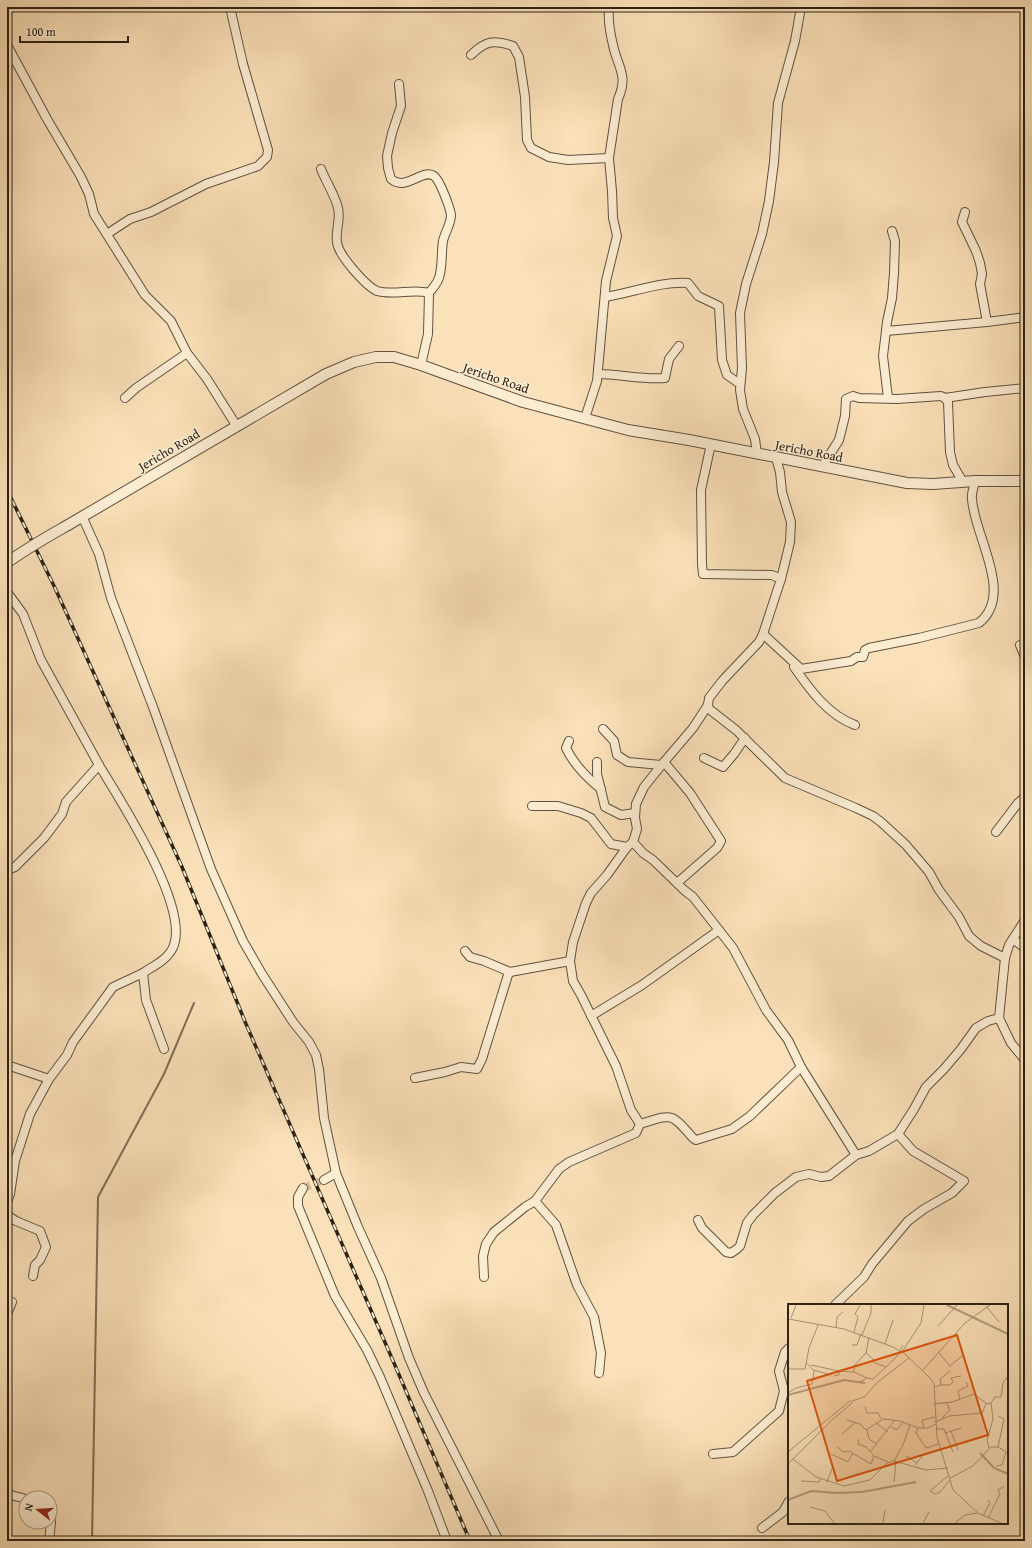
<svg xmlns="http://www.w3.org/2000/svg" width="1032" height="1548" font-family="'Gentium Book Plus',serif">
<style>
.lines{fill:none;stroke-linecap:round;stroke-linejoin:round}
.stream{stroke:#7d6e57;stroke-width:2}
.minor-tunnel{stroke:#d1bb99;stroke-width:8;stroke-dasharray:8 4;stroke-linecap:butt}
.minor-casing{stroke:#5f5240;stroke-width:10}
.tertiary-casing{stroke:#5f5240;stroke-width:12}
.minor{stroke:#fcecd2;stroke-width:8}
.tertiary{stroke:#fcecd2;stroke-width:10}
.rail-casing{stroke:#2b2217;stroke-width:3.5}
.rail{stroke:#fcecd2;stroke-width:2;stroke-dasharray:6;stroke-linecap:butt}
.tertiary-bridge-casing{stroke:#5f5240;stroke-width:12;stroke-linecap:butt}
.tertiary-bridge{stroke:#fcecd2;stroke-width:10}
.labels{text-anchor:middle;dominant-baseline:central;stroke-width:3;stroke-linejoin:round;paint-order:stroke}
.street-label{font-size:13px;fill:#2b2217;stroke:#fcecd2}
.inset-river{fill:none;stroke:#b4a082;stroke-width:2}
.inset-road{fill:none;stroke:#a89578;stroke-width:1}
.view{fill:#df560d;fill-opacity:0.15;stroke:#df560d;stroke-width:2}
.inset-edge{fill:none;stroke:#2b2217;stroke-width:2}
</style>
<rect width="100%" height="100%" fill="#fbe1b9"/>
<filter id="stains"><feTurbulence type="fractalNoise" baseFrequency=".005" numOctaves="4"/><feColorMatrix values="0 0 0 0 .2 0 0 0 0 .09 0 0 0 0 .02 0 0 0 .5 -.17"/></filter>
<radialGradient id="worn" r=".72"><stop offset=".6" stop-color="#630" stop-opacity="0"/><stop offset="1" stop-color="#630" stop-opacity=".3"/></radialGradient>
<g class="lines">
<!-- stream -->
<path class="stream" d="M 92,1541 L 98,1197 L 164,1074 L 194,1003"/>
<!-- minor-tunnel -->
<path class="minor-tunnel" d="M 303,1188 L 324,1180"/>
<!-- minor casing -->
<g class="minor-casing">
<g id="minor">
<path d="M 7,45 L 47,119 L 81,177 L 89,194 L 94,214 L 145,295 L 171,321 L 187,353 L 207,379 L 236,425"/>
<path d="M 471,55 C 485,41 494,39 513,46 L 519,57 L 525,97 L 527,140 L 531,148 L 549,157 L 568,160 L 609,158"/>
<path d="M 399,84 L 401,106 L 392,133 L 387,156 L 388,168 L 391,179 C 406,192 422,168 434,176 C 440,180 450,208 451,215 C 451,224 445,232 443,241 C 441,252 443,271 438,280 C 436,285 432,289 429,293"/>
<path d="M 321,169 C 326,182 335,195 338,208 C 341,220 335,231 337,242 C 338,255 366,286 377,291 C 394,296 413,288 429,293 L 428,334 L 421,365"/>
<path d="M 965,212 L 962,222 L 976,251 L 980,263 L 982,274 L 980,284 L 987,322"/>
<path d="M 107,234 L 130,219 L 151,212 L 206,184 L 258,166 L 267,157 L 268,150 L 243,64 L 230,7"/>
<path d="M 605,297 C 632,293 660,281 688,283 L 698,296 L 719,306 L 722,360 L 727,375 L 740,384"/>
<path d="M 886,331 L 987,322 L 1025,317"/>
<path d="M 598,374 C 620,374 643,380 665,378 L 669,359 L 679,346"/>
<path d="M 125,398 L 136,388 L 187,353"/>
<path d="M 888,398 L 883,356 L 887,322 L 892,298 L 894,273 L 895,241 L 892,231"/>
<path d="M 945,398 L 948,402 L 950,452 L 953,465 L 963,482"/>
<path d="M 585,418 L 597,381 L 606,281 L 617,236 L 613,218 L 612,191 L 609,158 L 618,99 C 629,75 617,66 613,45 C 610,33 608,18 609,7"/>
<path d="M 711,444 L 701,490 L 702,564 L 703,574 L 772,575 L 781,579"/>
<path d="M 757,454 L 755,439 L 743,409 L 740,390 L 742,368 L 740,313 L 746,284 L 762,234 L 769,201 L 774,162 L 778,103 L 795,41 L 801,7"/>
<path d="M 822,467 L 839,440 L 845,416 L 846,399 L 853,396 L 859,398 L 897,399 L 941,396 L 945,398 L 985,392 L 1025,388"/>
<path d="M 82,516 L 99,554 L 111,598 L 153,707 L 211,869 L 243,941 L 262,974 L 293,1022 L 309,1042 L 316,1055 L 319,1069 L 324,1118 L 336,1173 L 324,1180"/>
<path d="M 7,592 L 23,614 L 41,660 L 99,765 L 66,802 L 62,814 L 44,838 L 15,867 L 7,870"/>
<path d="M 763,634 L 801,669 L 851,661 L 857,657 L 863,657 L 865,650 L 869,648 L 919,638 L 979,623 C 1015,594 974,536 972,499 C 971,493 974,487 975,481"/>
<path d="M 1020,645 L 1025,657"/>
<path d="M 794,667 C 810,690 828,715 855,725"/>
<path d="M 708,705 L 709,709 L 736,730 L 785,778 L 856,808 L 873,816 L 881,822 L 906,845 L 929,872 L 939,890 L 959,917 L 969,936 L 981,946 L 1005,958"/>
<path d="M 603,729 L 614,741 L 617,755 L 628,762 L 661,765"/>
<path d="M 569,741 L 566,748 C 574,765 586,777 601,789"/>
<path d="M 704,758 L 723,767 L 734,754 L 745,738"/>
<path d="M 597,762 L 597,774 L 605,807 L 621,815 L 635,813"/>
<path d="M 664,762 L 690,793 L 721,841 L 717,848 L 677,883"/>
<path d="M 99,765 C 121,802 188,904 174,945 C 169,959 155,965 143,973"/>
<path d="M 532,806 L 558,806 L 581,813 L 591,818 L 611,844 L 627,847"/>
<path d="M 996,832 L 1018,803 L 1025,797"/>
<path d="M 633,842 L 643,853 L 653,860 L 684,890 L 693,897 L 733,948 L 766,1010 L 788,1040 L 801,1067 L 856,1155"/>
<path d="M 1025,920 L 1009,945 L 1005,958 L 999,1018 L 1011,1043 L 1025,1060"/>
<path d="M 1013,939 L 1025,948"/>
<path d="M 465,951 L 470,957 L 484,961 L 510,972"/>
<path d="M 591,1016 L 642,985 L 719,930"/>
<path d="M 7,1065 L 49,1079"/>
<path d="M 415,1078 L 445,1072 L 461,1067 L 477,1069 L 482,1059 L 508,975 L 510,972 L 570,961"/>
<path d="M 640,1124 C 673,1114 670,1112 693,1138 L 696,1140 L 732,1129 L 750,1116 L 801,1067"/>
<path d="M 336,1173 L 358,1227 L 381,1278 L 409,1358 L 424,1393 L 499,1541"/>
<path d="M 303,1188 L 298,1197 L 298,1206 L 335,1296 L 367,1350 L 380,1377 L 428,1491 L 447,1541"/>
<path d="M 535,1201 L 556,1225 L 577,1285 L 594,1317 L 601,1353 L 599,1373"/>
<path d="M 7,1202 L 10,1194 L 15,1161 L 30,1114 L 49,1079 L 67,1055 L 73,1042 L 113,987 L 143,973 L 146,1000 L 164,1049"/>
<path d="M 7,1215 L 16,1221 L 40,1231 L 46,1247 L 40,1260 L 35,1265 L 33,1276"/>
<path d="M 698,1220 L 702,1228 L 726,1252 L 731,1253 L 737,1249 L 740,1246 L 747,1223 L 753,1215 L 775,1193 L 796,1177 L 809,1174 L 821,1177 L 829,1176 L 856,1155 L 869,1151 L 898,1134 L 914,1109 L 926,1087 L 944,1069 L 961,1049 L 976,1028 L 988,1021 L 999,1018"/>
<path d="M 484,1277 L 483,1256 L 486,1244 L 494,1232 L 525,1207 L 535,1201 L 559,1169 L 569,1162 L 636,1133 L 640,1124 L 631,1110 L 616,1066 L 581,995 L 573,981 L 570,961 L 573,942 L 586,903 L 591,893 L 607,875 L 627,847 L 633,842 L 637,829 L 635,818 L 636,804 L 644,787 L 664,762 L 693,728 L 708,705 L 709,698 L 723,680 L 759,642 L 763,634 L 781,579 L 790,542 L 791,522 L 782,492 L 780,472 L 776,458"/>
<path d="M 835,1305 L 864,1277 L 872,1264 L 908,1221 L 924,1209 L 952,1193 L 964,1181 L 913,1151 L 898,1134"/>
<path d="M 7,1314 L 12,1302"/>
<path d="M 713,1454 L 733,1452 L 779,1411 L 784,1391 L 779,1371 L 785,1352 L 789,1348"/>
<path d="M 7,1494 L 26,1499"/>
<path d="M 762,1528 L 783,1512 L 789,1501"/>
<path d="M 49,1541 L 51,1523 L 50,1514"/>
</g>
</g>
<!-- tertiary casing -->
<g class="tertiary-casing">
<path id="tertiary" d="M 68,525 L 326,374 L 354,362 L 376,357 L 394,357 L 421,365 L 523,402 L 628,430 L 689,440 L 907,483 L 933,484 L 975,481 L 1025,481"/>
</g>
<!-- minor -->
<use href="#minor" class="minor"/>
<!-- tertiary -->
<use href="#tertiary" class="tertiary"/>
<!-- rail casing -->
<g class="rail-casing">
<path id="rail" d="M 7,490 L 55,588 L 182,867 L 246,1024 L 394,1363 L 470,1541"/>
</g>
<!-- rail -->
<use href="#rail" class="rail"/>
<!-- tertiary-bridge casing -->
<g class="tertiary-bridge-casing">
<path id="tertiary-bridge" d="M 8,562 C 27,548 47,537 68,525"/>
</g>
<!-- tertiary-bridge -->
<use href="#tertiary-bridge" class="tertiary-bridge"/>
</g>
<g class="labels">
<!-- street labels -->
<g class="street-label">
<text transform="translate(496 378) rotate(19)">Jericho Road</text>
<text transform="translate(169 450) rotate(-31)">Jericho Road</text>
<text transform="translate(809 451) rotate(11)">Jericho Road</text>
</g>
</g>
<!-- overview -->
<g transform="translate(788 1304)">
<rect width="220" height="220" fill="#fbe1b9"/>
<path class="inset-river" d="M 159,1 L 220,30M 0,91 L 56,76 L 77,79M 192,149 L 206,164 L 220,170M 0,196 L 23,187 L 49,189 L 74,188 L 128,178"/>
<path class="inset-road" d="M 198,2 L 211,18M 3,14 L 8,1M 0,15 L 56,25 L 105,43 L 117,50 L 142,74 L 146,80 L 149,133 L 165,186 L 190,209 L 213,219M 150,22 L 169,1M 48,24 L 49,13 L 55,8M 66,28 L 70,13 L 67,10 L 72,1M 74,31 L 83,9 L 83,1M 97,40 L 105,16M 64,41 L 69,41 L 73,30M 114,48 L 133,19 L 136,1M 150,48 L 162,62 L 175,51M 78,49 L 85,55 L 85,58 L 98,63 L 110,51 L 115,41M 23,61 L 51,67M 0,65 L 17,65 L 21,44 L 30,21M 26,66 L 43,71M 135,66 L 177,19 L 202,1M 66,68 L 66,62 L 78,49 L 81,33M 46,72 L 51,71 L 51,67 L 66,68 L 79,74 L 72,78M 79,74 L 85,75 L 98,63M 153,81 L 162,81 L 165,78 L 163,74 L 173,72M 146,83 L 153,81 L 152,75 L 162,67M 0,89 L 8,84 L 24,80 L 26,67 L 19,59M 172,95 L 170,87 L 180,82 L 178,78M 64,97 L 76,93 L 91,77 L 121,54M 146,100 L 164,98 L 186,90 L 199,100 L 203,99M 77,103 L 79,109 L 90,109 L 93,115M 210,112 L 216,115 L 210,143M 154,114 L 162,106 L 158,98M 59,116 L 72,120 L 78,126 L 95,115 L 112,117 L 130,124 L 140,124 L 148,120M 147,118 L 161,112 L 194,109 L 198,100M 88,119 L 100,128M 103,123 L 109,126 L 115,118M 130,124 L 128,129 L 138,144 L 151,140M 136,124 L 134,116 L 147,113M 148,125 L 156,125 L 165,148M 79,126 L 81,135 L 89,140M 163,127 L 170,146M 157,129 L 173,124M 54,130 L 68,118M 71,135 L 70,140 L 78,143 L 86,152 L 100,158M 49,143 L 55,148 L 61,147 L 83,160 L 86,152M 201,144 L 199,136 L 205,115 L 203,99 L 207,93 L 213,93 L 215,79 L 220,72M 0,148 L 63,96M 82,148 L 106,117M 43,150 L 60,158 L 65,149M 118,152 L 129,159M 5,155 L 28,173 L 56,182 L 82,176 L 99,159 L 106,157 L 138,166 L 160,164M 106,157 L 115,141 L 122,121M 0,160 L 43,117 L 65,98M 127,161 L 137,149M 208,162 L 214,161 L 218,148M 161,171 L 142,187 L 147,190 L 152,188 L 162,176M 162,174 L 185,162 L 203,143 L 210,143 L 220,149M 13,177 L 31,178 L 32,175M 39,178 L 45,162M 106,178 L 108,157M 22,203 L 37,207 L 46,219M 195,212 L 202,199 L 200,196M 200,214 L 212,190 L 210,186 L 216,182M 95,219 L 97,206M 135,219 L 141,208M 167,219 L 177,211 L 189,209"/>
<path class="view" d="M 169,31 L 200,131 L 49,177 L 19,77 Z"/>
<rect width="220" height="220" class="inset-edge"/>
</g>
<!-- margin -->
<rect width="1032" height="1548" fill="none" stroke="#fbe1b9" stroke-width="24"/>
<rect x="8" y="8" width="1016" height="1532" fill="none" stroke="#2b2217" stroke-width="2"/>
<rect x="12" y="12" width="1008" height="1524" fill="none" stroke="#2b2217"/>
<!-- north arrow -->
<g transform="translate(38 1510) rotate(287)"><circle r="19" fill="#fcecd2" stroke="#a89b87"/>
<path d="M0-3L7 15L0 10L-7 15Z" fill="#8f2418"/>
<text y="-6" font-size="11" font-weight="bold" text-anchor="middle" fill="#2b2217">N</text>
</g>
<!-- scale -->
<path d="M20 36v6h108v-6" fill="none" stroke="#2b2217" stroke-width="2"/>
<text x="26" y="36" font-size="12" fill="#2b2217" stroke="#fcecd2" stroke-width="3" paint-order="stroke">100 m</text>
<rect width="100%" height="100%" filter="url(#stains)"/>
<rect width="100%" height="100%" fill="url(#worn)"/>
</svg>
